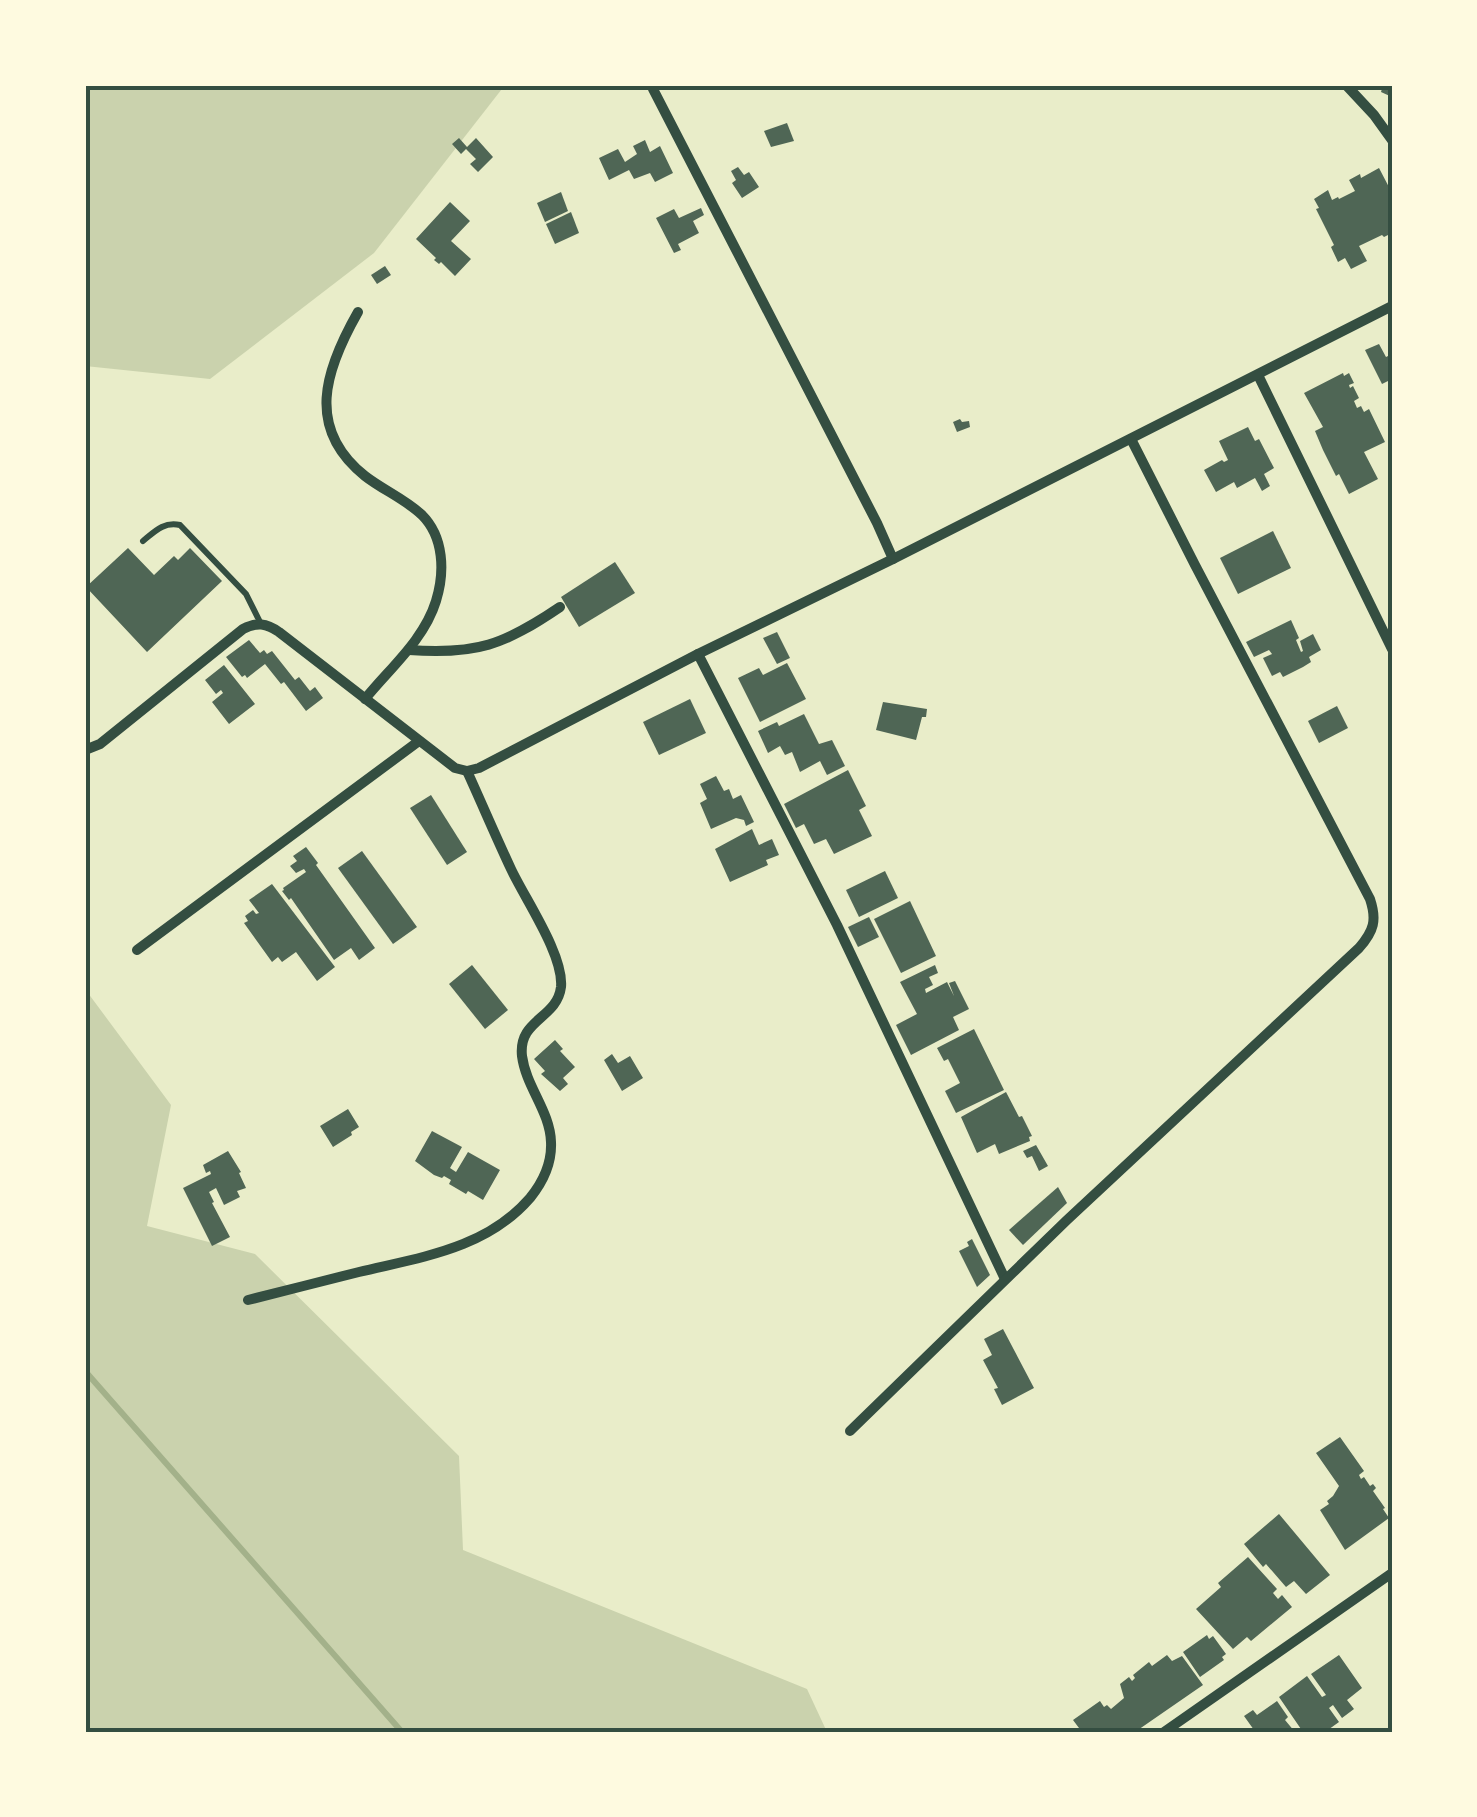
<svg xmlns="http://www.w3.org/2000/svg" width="1477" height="1817" font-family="Poppins,sans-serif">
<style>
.green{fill:#cad2ad}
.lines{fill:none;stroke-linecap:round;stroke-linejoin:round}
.stream{stroke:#a3b18a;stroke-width:6}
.building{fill:#4f6655}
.service{stroke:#344e41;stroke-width:6}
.minor{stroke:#344e41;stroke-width:10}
.neatline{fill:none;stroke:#344e41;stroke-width:4}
</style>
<rect width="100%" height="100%" fill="#e9edc9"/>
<!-- green -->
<g class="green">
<path d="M 85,85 L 505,85 L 374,253 L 210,379 L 85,366 Z"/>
<path d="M 85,989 L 171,1105 L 147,1226 L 255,1254 L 459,1456 L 463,1550 L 807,1689 L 827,1732 L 85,1732 Z"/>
</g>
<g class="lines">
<!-- stream -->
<path class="stream" d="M 85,1371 L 402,1732"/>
</g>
<!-- building -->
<g class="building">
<path d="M 1383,85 L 1392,85 L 1392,97 L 1381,92 Z"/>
<path d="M 787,123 L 794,141 L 771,147 L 764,131 Z"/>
<path d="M 459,138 L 467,147 L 476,138 L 493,157 L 478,172 L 470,164 L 476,159 L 466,149 L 461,154 L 452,144 Z"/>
<path d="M 645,140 L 650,152 L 660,146 L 673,173 L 655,182 L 650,173 L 634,179 L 629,170 L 609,180 L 599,158 L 618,149 L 625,162 L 637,154 L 633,146 Z"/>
<path d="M 738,167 L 744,175 L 749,172 L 759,187 L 742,198 L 732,183 L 736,180 L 731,171 Z"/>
<path d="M 1379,168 L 1391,191 L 1388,193 L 1392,201 L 1392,233 L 1384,237 L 1382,235 L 1359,246 L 1367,261 L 1351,269 L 1345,258 L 1338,262 L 1331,247 L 1334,245 L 1316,209 L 1319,208 L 1314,199 L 1328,190 L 1332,200 L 1338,197 L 1339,199 L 1355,191 L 1349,180 L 1360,174 L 1361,178 Z"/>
<path d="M 561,192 L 568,211 L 545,222 L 537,203 Z"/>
<path d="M 450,202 L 470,221 L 451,241 L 471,259 L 455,276 L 441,262 L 439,264 L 434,260 L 436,258 L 416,239 Z"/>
<path d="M 701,208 L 704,215 L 693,221 L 699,233 L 678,244 L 681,250 L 674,253 L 656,218 L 674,209 L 679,218 Z"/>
<path d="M 571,212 L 579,233 L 555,244 L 546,224 Z"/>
<path d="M 385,266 L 391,275 L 377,284 L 371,275 Z"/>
<path d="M 1379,344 L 1386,357 L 1392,354 L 1392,379 L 1382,384 L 1365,350 Z"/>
<path d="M 1343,373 L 1344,376 L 1349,373 L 1354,383 L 1349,385 L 1350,388 L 1353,386 L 1359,398 L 1354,401 L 1357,408 L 1361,406 L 1364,412 L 1369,409 L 1385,442 L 1364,452 L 1378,479 L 1349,494 L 1339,474 L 1336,476 L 1323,450 L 1315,431 L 1323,427 L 1304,393 Z"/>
<path d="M 960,419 L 962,422 L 969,421 L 970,427 L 957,432 L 953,422 Z"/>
<path d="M 1248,427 L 1255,441 L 1259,439 L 1274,468 L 1264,474 L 1270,486 L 1262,491 L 1255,478 L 1237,488 L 1234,482 L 1216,492 L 1204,470 L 1222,460 L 1224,462 L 1228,460 L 1219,441 Z"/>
<path d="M 1273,531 L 1291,568 L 1238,594 L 1220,558 Z"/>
<path d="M 128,548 L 154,575 L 174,556 L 178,560 L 190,548 L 222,581 L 147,652 L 86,587 Z"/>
<path d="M 615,562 L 635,593 L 579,627 L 561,597 Z"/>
<path d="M 1291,620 L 1299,638 L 1296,640 L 1301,652 L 1303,651 L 1300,641 L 1313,634 L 1321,650 L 1309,657 L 1311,662 L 1303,667 L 1283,677 L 1280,672 L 1272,676 L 1263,658 L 1272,654 L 1269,650 L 1254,657 L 1246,642 Z"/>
<path d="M 777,632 L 790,658 L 777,664 L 763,638 Z"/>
<path d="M 249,640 L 260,653 L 264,650 L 267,654 L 272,651 L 295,680 L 299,677 L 310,691 L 315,687 L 323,698 L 306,711 L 284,682 L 281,684 L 265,664 L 247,678 L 245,675 L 242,677 L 226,657 Z"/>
<path d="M 787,663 L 806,699 L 760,722 L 738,678 L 759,668 L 763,675 Z"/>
<path d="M 224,665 L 255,704 L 229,724 L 212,702 L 223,693 L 221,690 L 216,694 L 205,680 Z"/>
<path d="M 690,699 L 706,733 L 659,755 L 643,722 Z"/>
<path d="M 883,702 L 927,709 L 926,717 L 922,717 L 916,740 L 876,730 Z"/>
<path d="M 1337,706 L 1348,728 L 1319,743 L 1308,721 Z"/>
<path d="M 804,714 L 819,744 L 832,740 L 845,766 L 827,775 L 820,761 L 800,772 L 792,752 L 785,755 L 780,746 L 768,753 L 758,731 L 777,722 L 779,726 Z"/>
<path d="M 848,770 L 866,806 L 859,810 L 872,836 L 834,854 L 826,839 L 814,844 L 804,824 L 796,828 L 784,804 Z"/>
<path d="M 716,776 L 724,791 L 729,789 L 733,799 L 741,795 L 754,822 L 746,826 L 744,820 L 736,818 L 711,829 L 700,803 L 707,799 L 700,784 Z"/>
<path d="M 431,795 L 467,852 L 447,865 L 410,808 Z"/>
<path d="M 752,829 L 759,845 L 772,839 L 779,855 L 766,860 L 768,865 L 730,882 L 715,849 Z"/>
<path d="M 306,847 L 318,863 L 316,865 L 375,948 L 359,960 L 351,948 L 334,960 L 291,898 L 289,900 L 282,891 L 284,890 L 283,888 L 306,872 L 304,869 L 296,873 L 290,866 L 297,861 L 293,856 Z"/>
<path d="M 362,851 L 417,927 L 393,944 L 338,868 Z"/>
<path d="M 885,871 L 898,898 L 859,917 L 846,890 Z"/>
<path d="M 272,884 L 335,967 L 317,981 L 296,952 L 282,962 L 278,957 L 272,962 L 244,923 L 248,921 L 245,916 L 253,910 L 256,914 L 259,913 L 249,900 Z"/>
<path d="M 910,901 L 936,956 L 901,973 L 874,919 Z"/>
<path d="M 869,917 L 879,937 L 858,947 L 848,927 Z"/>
<path d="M 472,965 L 508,1010 L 485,1029 L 449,984 Z"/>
<path d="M 935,965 L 938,973 L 929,977 L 933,985 L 925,989 L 926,993 L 947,982 L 954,996 L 949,983 L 955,981 L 969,1009 L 953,1017 L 959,1030 L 911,1055 L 896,1025 L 917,1014 L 900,982 Z"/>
<path d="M 974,1029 L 1004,1090 L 956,1113 L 945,1091 L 960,1083 L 948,1059 L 944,1061 L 937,1048 Z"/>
<path d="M 555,1040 L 563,1049 L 560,1051 L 575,1067 L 563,1078 L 568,1084 L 560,1091 L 541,1074 L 545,1071 L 534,1059 Z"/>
<path d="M 612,1054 L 618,1063 L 630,1056 L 643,1078 L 622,1091 L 604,1060 Z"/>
<path d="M 1006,1092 L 1019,1117 L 1022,1116 L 1032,1136 L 1029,1137 L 1030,1141 L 999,1154 L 995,1144 L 977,1153 L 961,1117 Z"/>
<path d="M 348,1109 L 359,1127 L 351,1132 L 352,1135 L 333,1147 L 320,1126 Z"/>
<path d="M 432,1131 L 462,1147 L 450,1168 L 456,1172 L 468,1152 L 500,1170 L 483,1200 L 468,1191 L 466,1194 L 449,1184 L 451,1180 L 444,1176 L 442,1178 L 434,1175 L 415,1161 Z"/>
<path d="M 1036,1145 L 1048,1166 L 1039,1171 L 1032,1156 L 1027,1158 L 1023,1151 Z"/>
<path d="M 228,1151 L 241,1172 L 239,1173 L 246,1188 L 237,1191 L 240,1197 L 224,1205 L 216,1188 L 209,1192 L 214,1202 L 212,1203 L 230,1237 L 212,1246 L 183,1188 L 211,1174 L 210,1171 L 206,1173 L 203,1165 Z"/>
<path d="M 1058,1187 L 1067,1203 L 1023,1245 L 1009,1230 Z"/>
<path d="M 972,1239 L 990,1275 L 977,1287 L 959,1251 L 969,1246 L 967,1242 Z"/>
<path d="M 1003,1329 L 1034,1388 L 1002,1405 L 994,1389 L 998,1388 L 983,1360 L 992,1355 L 984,1339 Z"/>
<path d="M 1340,1437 L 1364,1471 L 1359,1475 L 1361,1479 L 1364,1477 L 1370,1486 L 1373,1484 L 1376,1488 L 1373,1491 L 1385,1508 L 1383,1509 L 1389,1518 L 1345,1550 L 1320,1510 L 1329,1504 L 1327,1501 L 1333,1496 L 1339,1486 L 1316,1453 Z"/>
<path d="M 1279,1514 L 1330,1575 L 1306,1594 L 1294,1581 L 1286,1587 L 1266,1564 L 1263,1567 L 1244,1544 Z"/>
<path d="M 1248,1557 L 1277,1589 L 1273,1593 L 1278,1599 L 1282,1595 L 1292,1607 L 1251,1641 L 1247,1637 L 1233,1649 L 1196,1609 L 1221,1587 L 1218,1583 Z"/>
<path d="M 1207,1635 L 1209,1639 L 1213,1636 L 1226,1654 L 1222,1657 L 1224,1660 L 1200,1677 L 1183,1652 Z"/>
<path d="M 1167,1655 L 1172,1661 L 1182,1656 L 1203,1685 L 1135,1732 L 1082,1732 L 1073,1720 L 1100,1701 L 1104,1707 L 1107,1705 L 1111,1709 L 1124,1698 L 1120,1684 L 1129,1677 L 1132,1681 L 1135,1678 L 1133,1675 L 1149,1662 L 1152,1666 Z"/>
<path d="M 1339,1655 L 1362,1688 L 1347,1700 L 1354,1709 L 1342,1718 L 1333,1705 L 1329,1708 L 1339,1722 L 1325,1732 L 1303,1732 L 1279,1697 L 1307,1676 L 1322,1697 L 1326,1695 L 1311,1674 Z"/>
<path d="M 1277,1701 L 1288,1717 L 1285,1720 L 1295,1732 L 1258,1732 L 1254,1730 L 1244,1716 L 1253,1710 L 1257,1715 Z"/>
</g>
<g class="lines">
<!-- service -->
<path class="service" d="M 143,541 C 154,532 164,521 180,525 L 246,594 L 261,624"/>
<!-- minor -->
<g class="minor">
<path d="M 1346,85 L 1374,115 L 1392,140"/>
<path d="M 653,89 L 877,523 L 893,559"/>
<path d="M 358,312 C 325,370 305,428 365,476 C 383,490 405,499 422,515 C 444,537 445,572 436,601 C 424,640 390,668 365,699"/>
<path d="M 1258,375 L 1392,649"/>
<path d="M 409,650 C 476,655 504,645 560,607"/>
<path d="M 698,654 L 837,925 L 1005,1279"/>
<path d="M 85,750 L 100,744 L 243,629 C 257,622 266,623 279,632 L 455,768 L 467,771 L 479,768 L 698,654 L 893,559 L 1392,306"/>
<path d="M 137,950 L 419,741"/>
<path d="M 248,1300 C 285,1291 322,1281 359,1272 C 421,1257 486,1249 530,1198 C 543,1182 552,1163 551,1142 C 550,1111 526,1087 522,1056 C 518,1019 557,1019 561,987 C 564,955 525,899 511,869 C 496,837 482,804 467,771"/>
<path d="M 850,1431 L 1067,1220 L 1359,948 C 1374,931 1377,920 1370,899 L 1195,565 L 1131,439"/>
<path d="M 1164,1732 L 1392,1573"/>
</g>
</g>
<!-- border -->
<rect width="1477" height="1817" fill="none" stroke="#fefae0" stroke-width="175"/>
<rect x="88" y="88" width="1302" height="1642" class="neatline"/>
</svg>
